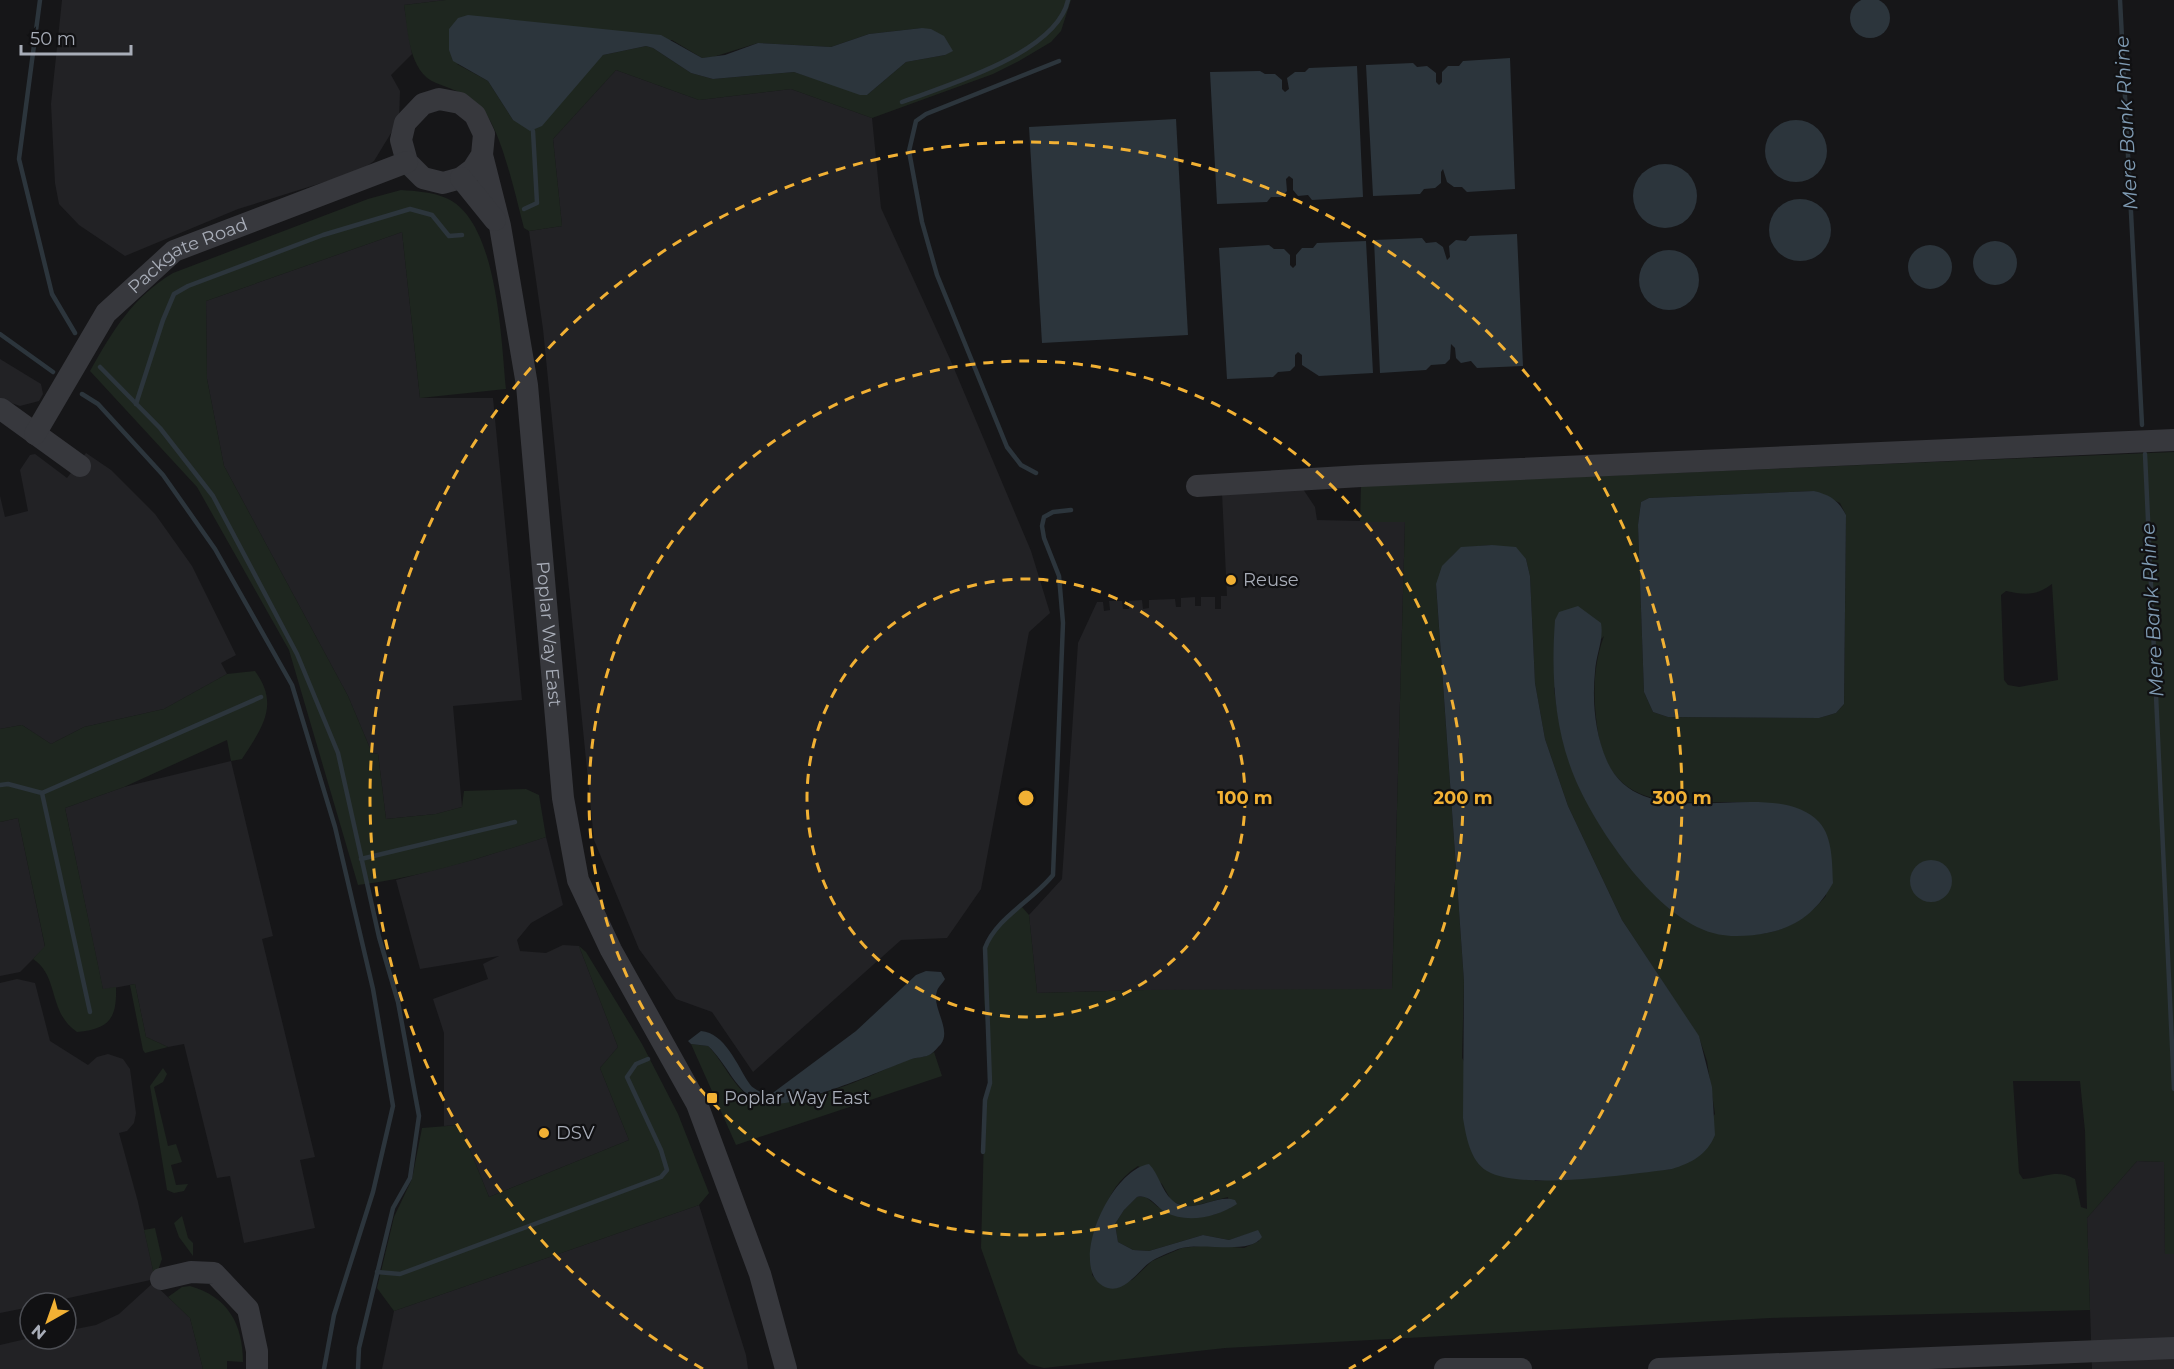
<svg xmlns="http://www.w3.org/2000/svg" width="2174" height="1369" font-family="Montserrat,sans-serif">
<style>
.built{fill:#222225}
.green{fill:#1e261f;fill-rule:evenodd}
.water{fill:#2c353c}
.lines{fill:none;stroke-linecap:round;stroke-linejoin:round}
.stream{stroke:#2c353c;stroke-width:4.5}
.minor{stroke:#37383d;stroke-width:22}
.ring{fill:none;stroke:#f2b134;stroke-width:3;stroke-dasharray:10 8}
.poi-dot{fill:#f2b134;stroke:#111113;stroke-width:2}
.labels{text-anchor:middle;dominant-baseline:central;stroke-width:4.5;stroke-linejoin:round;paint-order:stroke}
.street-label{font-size:18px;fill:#a8adb8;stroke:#111113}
.poi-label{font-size:18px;fill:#a8adb8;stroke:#111113;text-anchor:start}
.water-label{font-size:20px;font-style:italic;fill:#7f9bb3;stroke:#111113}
.centre{fill:#f2b134;stroke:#111113;stroke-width:3}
.ring-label{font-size:18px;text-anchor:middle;font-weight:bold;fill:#f2b134;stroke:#111113;stroke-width:4.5;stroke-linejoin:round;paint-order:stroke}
</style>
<rect width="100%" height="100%" fill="#161618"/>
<!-- built -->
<g class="built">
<path d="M 62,0 L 446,0 L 404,5 L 412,54 L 391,75 L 400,91 L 399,120 L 374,161 L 360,171 L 238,209 L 125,256 L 79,225 L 59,204 L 55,183 L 51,104 Z"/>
<path d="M 616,70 L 699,100 L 791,89 L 872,118 L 881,208 L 950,359 L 1031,551 L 1050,613 L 1029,632 L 981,889 L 947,938 L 901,940 L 753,1072 L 712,1012 L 676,999 L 639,949 L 594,840 L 543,329 L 529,231 L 562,226 L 553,139 Z"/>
<path d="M 402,232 L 420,398 L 493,398 L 522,700 L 453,706 L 462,807 L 436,814 L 386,819 L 378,754 L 372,753 L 348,696 L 224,466 L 207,379 L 206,301 Z"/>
<path d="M 0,359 L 41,384 L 43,394 L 39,401 L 20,406 L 0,399 Z"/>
<path d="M 86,453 L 111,470 L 155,514 L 192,566 L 236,655 L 221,663 L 227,674 L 164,709 L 84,727 L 51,744 L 22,725 L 0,729 L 0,496 L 5,517 L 28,511 L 20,470 L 30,455 L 35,454 L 67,478 Z"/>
<path d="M 1303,489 L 1315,507 L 1317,520 L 1405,522 L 1392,990 L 1144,990 L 1037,993 L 1029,915 L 1062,879 L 1078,643 L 1097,602 L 1103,602 L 1104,611 L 1110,610 L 1109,601 L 1122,601 L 1123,609 L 1129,609 L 1129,601 L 1142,600 L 1143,609 L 1149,608 L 1149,600 L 1175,599 L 1176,607 L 1181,607 L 1181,598 L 1195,597 L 1195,606 L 1201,606 L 1201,597 L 1215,597 L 1215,609 L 1221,609 L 1221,596 L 1227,596 L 1222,493 Z"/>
<path d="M 231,761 L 273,936 L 262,939 L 315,1157 L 300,1160 L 315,1228 L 244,1243 L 230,1176 L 217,1178 L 184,1044 L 168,1047 L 146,1037 L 135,984 L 103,990 L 65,808 L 124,787 Z"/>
<path d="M 18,818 L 45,947 L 20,972 L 0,976 L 0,822 Z"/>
<path d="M 546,837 L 563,905 L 531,923 L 517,940 L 520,951 L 546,953 L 563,945 L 579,946 L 618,1047 L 600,1068 L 629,1140 L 489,1197 L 460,1125 L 444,1126 L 444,1033 L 433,999 L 488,979 L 483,964 L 499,956 L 420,969 L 396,880 L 476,859 Z"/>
<path d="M 17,979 L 35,983 L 50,1041 L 88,1065 L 97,1057 L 108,1054 L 123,1059 L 130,1069 L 136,1113 L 134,1123 L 127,1131 L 119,1133 L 138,1202 L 155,1279 L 46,1303 L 30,1303 L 30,1307 L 0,1313 L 0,983 Z"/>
<path d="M 2137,1161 L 2164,1162 L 2165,1253 L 2174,1254 L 2174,1369 L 2092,1369 L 2087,1218 Z"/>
<path d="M 699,1205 L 746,1355 L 748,1369 L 382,1369 L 394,1311 Z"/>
<path d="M 153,1283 L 190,1318 L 203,1369 L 0,1369 L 0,1345 L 30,1338 L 66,1339 L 66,1331 L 96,1325 L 119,1314 Z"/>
</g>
<!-- green -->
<g class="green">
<path d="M 446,0 L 1071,0 L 1061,31 L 1051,42 L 1019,61 L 993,74 L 872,118 L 791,89 L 699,100 L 616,70 L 553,139 L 562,226 L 529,231 L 524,228 C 516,198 502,132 483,110 C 470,94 454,90 436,83 C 408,72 408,29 404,5 ZM 922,28 L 945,55 L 906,62 L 867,95 L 794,72 L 713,79 L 691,73 L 653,48 L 646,46 L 603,55 L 513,120 L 488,81 L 457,64 L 672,40 L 702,58 L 713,57 L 758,43 L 831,47 L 869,34 Z"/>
<path d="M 401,190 C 416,191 432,192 446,198 C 498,220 501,340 506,389 L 420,398 L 402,232 L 206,301 L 207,379 L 224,466 L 348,696 L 372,753 L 378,754 L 386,819 L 436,814 L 462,807 L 464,791 L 526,789 L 539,795 L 546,837 C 484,857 423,877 358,885 L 289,650 L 197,487 L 90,371 C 113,330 133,297 173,273 L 368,199 Z"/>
<path d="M 2174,452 L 2174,1254 L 2165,1254 L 2164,1162 L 2137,1161 L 2087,1218 L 2090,1310 L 1770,1318 L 1225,1348 L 1044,1368 L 1029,1364 L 1018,1353 L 981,1248 L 985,1100 L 990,1082 C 990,1050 976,960 990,935 C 996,924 1012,915 1022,907 L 1029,915 L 1037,993 L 1144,990 L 1392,989 L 1405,522 L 1360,522 L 1361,486 ZM 1814,491 L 1840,503 L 1846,515 L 1844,704 L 1836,713 L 1819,718 L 1668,717 L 1653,712 L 1644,692 L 1638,525 L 1641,502 L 1649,498 ZM 1492,545 L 1526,559 L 1530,576 L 1535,683 L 1545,739 L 1568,806 L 1622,920 L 1699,1037 L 1707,1061 L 1715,1114 L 1672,1169 L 1535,1181 L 1462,1058 L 1464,981 L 1436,585 C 1455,549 1451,548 1492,545 ZM 2052,584 L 2058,680 L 2019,687 L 2008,685 L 2004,680 L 2001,595 L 2006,591 C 2024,595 2037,596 2052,584 ZM 1604,636 C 1593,666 1593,695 1597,726 C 1610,824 1691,797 1761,803 C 1776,804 1791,808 1805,812 L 1826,896 C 1795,932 1761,941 1716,930 C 1707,928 1697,927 1690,922 C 1644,896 1598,829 1577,781 C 1564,752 1558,720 1554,688 ZM 2013,1081 L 2080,1081 L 2085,1131 L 2087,1209 L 2081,1207 L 2075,1179 C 2056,1168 2044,1178 2023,1179 L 2019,1173 ZM 1138,1166 L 1162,1184 L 1171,1200 L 1180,1205 L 1190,1207 L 1228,1197 L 1230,1208 L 1213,1215 L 1158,1207 L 1146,1197 L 1137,1197 L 1124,1210 L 1115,1224 L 1118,1242 L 1133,1250 L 1149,1251 L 1203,1235 L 1229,1240 L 1257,1231 L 1259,1241 L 1244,1248 L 1209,1245 L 1182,1248 L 1152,1261 L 1132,1280 L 1102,1285 L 1092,1275 C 1099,1233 1099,1191 1138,1166 Z"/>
<path d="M 255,671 C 280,705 262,728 242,759 L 231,761 L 227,740 L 124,787 L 65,808 L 103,989 L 116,987 C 117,1019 109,1029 77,1032 C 47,1011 60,977 33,959 L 45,946 L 18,818 L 0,822 L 0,729 L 22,725 L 51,744 L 84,727 L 164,709 L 227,674 Z"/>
<path d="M 579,946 L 586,952 L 642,1044 L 678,1114 L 709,1193 L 699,1205 L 394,1311 L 377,1288 L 394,1217 L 412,1179 L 422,1128 L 460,1125 L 489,1197 L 629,1140 L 600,1068 L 618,1047 Z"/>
<path d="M 135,984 L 146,1037 L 168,1047 L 145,1053 L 143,1050 L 130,985 Z"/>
<path d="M 691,1044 L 708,1046 C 722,1059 736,1092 753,1098 C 798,1112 866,1077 907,1060 C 916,1057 927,1058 934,1052 L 942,1076 L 736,1145 Z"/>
<path d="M 163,1068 L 167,1074 L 163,1082 L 154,1087 L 168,1146 L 176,1144 L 182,1162 L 171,1165 L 176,1185 L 188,1184 L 184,1191 L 174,1193 L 167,1190 L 150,1086 Z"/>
<path d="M 182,1216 L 188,1238 L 193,1243 L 193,1256 L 179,1237 L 174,1223 Z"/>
<path d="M 155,1228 L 162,1259 L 155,1279 L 144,1230 Z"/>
<path d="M 190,1286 C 228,1297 243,1324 243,1362 L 227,1361 L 227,1369 L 203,1369 L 190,1318 L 168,1297 L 182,1287 Z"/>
</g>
<!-- water -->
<g class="water">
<circle cx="1870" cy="18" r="20"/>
<path d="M 468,15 L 661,35 L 702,58 L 725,55 L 758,43 L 831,47 L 869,34 L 922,28 L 931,29 L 944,36 L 953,51 L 945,55 L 906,62 L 867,95 L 860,95 L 794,72 L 713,79 L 691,73 L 653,48 L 646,46 L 603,55 L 542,126 L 530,131 L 513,120 L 488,81 L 453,61 L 449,50 L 449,29 L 458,18 Z"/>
<path d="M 1510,58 L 1515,189 L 1467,192 L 1462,187 L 1454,187 L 1447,182 L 1443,169 L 1441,172 L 1441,183 L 1435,188 L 1424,189 L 1420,194 L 1373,196 L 1366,65 L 1413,63 L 1417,67 L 1427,66 L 1436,73 L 1436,82 L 1439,85 L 1442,82 L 1442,72 L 1448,66 L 1459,66 L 1463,61 Z"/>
<path d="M 1357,66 L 1363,197 L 1312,200 L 1308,195 L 1298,196 L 1293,190 L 1293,179 L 1289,176 L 1286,179 L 1287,191 L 1281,197 L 1271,197 L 1267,202 L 1217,204 L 1210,72 L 1260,71 L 1265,74 L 1275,74 L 1282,80 L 1282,89 L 1285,92 L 1289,89 L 1287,78 L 1295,72 L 1305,72 L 1309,68 Z"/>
<path d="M 1176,119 L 1188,335 L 1042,343 L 1029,127 Z"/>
<circle cx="1796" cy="151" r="31"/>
<circle cx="1665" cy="196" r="32"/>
<circle cx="1800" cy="230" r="31"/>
<path d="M 1517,234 L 1523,366 L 1477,368 L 1471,361 L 1461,363 L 1456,358 L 1455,348 L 1451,344 L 1450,359 L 1445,364 L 1431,365 L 1426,370 L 1380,373 L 1374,240 L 1422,238 L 1426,243 L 1436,242 L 1443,247 L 1447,260 L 1450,257 L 1449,246 L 1456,240 L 1466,241 L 1470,236 Z"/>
<path d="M 1366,241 L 1373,373 L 1319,376 L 1302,365 L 1302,355 L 1298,352 L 1295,355 L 1295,366 L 1290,371 L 1278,372 L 1273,377 L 1227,379 L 1219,248 L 1269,245 L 1274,249 L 1284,249 L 1290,255 L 1290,265 L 1293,268 L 1296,265 L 1296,255 L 1302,248 L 1313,248 L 1317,243 Z"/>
<circle cx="1995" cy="263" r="22"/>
<circle cx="1930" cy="267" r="22"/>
<circle cx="1669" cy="280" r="30"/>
<path d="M 1814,491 C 1830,495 1838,500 1846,515 L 1844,704 L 1836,713 L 1819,718 L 1668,717 L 1653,712 L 1644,692 L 1638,525 L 1641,502 L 1649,498 Z"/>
<path d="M 1492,545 L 1516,547 L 1526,559 L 1530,576 L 1535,683 L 1545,739 L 1568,806 L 1622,920 L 1699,1036 L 1712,1087 L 1715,1135 C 1707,1155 1691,1163 1672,1169 C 1632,1174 1519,1191 1487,1171 C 1470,1161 1466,1136 1463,1118 L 1464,981 L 1436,584 L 1442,566 L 1461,547 Z"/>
<path d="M 1578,606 L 1601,623 C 1604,640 1596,654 1595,672 C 1592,701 1595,734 1607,761 C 1643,842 1772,772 1819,822 C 1833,837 1832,864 1833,883 C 1818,910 1798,927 1767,933 C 1751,936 1730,938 1713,933 C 1657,918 1598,831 1576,781 C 1554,730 1551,674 1555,620 L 1559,612 Z"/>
<circle cx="1931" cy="881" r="21"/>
<path d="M 926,971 L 941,972 L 945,979 C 943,983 938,987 937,991 C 931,1007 952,1029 941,1044 C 938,1047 934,1052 931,1054 C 925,1058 916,1057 909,1060 C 882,1070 785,1113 761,1103 C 736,1093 727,1063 708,1046 L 691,1044 L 688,1041 L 701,1031 C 725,1033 737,1065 749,1083 C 753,1090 762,1092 770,1095 L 856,1031 L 916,975 Z"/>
<path d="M 1149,1164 C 1159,1174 1161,1190 1172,1200 C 1191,1217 1215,1193 1235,1200 L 1237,1204 C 1217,1217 1187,1224 1165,1212 C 1155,1206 1150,1194 1137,1197 L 1124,1210 L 1115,1224 L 1118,1242 L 1133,1250 L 1149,1251 L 1203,1235 L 1229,1240 L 1258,1230 L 1262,1237 C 1249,1256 1202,1241 1178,1249 C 1169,1253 1157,1257 1149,1263 C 1137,1272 1122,1297 1103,1286 C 1068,1266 1110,1170 1149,1164 Z"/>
</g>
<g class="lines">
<!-- stream -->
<g class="stream">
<path d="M 40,0 L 19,159 L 52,294 L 75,333"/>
<path d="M 2120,0 L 2142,425"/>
<path d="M 902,102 C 948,85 1057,53 1068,0"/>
<path d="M 524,209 L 537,203 L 533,131"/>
<path d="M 0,334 L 53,372"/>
<path d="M 100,367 L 160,428 L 213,496 L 297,654 L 338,753 L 379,937 L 398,1002 L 419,1116 L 410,1178 L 393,1208 L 359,1348 L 358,1369"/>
<path d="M 82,394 L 98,404 L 163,475 L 215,549 L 292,685 L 335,827 L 373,989 L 393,1106 L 373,1192 L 334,1315 L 324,1369"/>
<path d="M 136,404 L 163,320 L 174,294 L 188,286 L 323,235 L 410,209 L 432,215 L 449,236 L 462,235"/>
<path d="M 2145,454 L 2174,1089"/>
<path d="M 1036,473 L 1021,465 L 1007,447 L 937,275 L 922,222 L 909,151 L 916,121 L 926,114 L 1059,61"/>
<path d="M 0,785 L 8,784 L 42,793 L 261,697"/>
<path d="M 42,793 L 90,1012"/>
<path d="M 361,859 L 515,822"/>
<path d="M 983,1152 L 985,1100 L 990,1083 L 985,948 C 996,918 1032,901 1053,875 L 1063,623 L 1059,576 L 1044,538 L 1042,526 L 1044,517 L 1053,512 L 1071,510"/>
<path d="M 377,1272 L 400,1274 L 661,1177 L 667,1170 L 661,1150 L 627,1077 L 636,1064 L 648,1059"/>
</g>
<!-- minor -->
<g class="minor">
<path id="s1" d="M 482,155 L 473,169 L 461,178 L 443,183 L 423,178 L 407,162 L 401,140 L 405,123 L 423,104 L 439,99 L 460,103 L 475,115 L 484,134 L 482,155 L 500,226 L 527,385 L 563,798 L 578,880 L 611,950 L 697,1104 L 760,1274 L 786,1369"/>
<path d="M 461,178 L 495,220"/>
<path d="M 1,409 L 80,466"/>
<path id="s2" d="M 35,434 L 106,313 L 174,251 L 407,162"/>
<path d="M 1197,486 L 1361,476 L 2174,440"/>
<path d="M 161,1279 L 191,1272 L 214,1273 L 248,1309 L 257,1351 L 257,1369"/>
<path d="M 1445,1369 L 1521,1369"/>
<path d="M 1659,1369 L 2174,1348"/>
</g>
</g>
<!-- distance rings -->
<g class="ring">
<circle cx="1026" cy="798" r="219"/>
<circle cx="1026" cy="798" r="437"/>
<path d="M703 1369A656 656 0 1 1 1349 1369"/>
</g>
<!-- markers -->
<g class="poi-dot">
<circle cx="1231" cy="580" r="6"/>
<rect x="706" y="1092" width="12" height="12" rx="3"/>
<circle cx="544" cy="1133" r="6"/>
</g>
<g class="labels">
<!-- street labels -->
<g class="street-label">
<text stroke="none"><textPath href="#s2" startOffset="242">Packgate Road</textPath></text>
<text stroke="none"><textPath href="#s1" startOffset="744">Poplar Way East</textPath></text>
</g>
<!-- poi labels -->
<g class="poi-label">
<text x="1243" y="580">Reuse</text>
<text x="724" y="1098">Poplar Way East</text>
<text x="556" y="1133">DSV</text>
</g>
<!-- water labels -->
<g class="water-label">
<text transform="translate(2126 123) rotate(-93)">Mere Bank Rhine</text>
<text transform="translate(2152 610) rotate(-93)">Mere Bank Rhine</text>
</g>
</g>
<circle cx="1026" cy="798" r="9" class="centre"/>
<g class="ring-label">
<text x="1245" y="804">100 m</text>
<text x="1463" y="804">200 m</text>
<text x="1682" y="804">300 m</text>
</g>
<!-- north arrow -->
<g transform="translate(48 1321) rotate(220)"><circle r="28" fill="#111113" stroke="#4d4f55" stroke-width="1.5"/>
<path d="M0-4.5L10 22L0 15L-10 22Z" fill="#f2b134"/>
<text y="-9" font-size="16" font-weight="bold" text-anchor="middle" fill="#a8adb8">N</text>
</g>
<!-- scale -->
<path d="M21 45v9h110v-9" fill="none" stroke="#a8adb8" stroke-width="3"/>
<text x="30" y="45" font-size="18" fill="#a8adb8" stroke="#111113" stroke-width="4.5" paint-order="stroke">50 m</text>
</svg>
